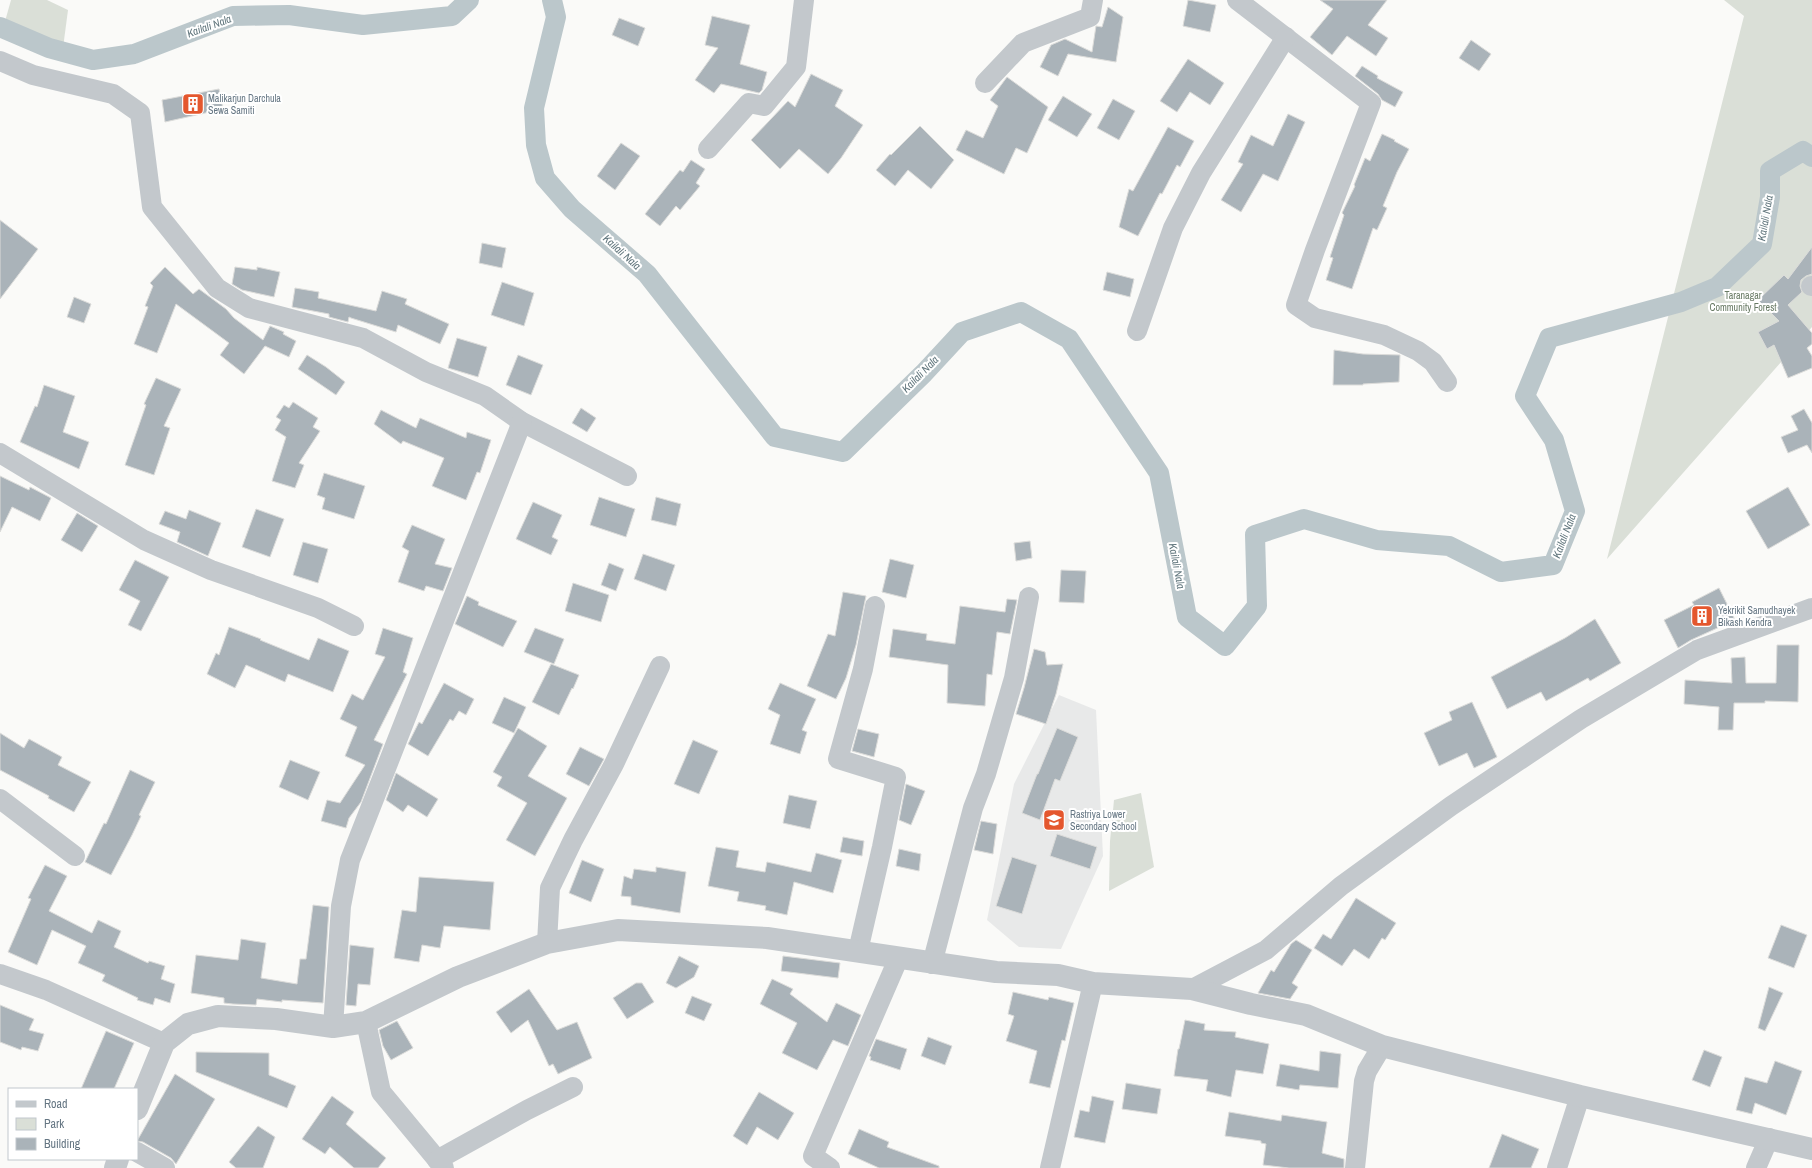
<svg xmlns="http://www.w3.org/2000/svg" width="1812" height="1168" font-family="'Archivo Narrow',sans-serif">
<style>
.built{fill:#e8e9e9}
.green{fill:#dadfd7}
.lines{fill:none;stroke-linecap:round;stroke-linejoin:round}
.canal{stroke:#bbc7cb;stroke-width:20}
.building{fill:#aab3b9;stroke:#dcdcda}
.minor{stroke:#c3c8cc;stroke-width:20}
.tertiary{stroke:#c3c8cc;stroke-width:22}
.labels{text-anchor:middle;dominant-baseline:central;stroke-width:4;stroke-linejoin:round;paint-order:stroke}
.poi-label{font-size:10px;fill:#657683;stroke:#fff;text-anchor:start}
.park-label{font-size:10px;fill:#687a64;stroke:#fff}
.water-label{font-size:11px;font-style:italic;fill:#60757c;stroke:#fff}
</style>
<rect width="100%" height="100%" fill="#fafaf8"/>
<!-- built -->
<path class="built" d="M 1059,695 L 1096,710 L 1103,856 L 1061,949 L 1019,947 L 987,920 L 1014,784 Z"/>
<!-- green -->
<g class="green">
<path d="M 11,0 L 47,0 L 68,10 L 63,48 L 4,25 Z"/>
<path d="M 1724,0 L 1812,0 L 1812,327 L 1607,559 L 1744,16 Z"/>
<path d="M 1141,793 L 1154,867 L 1109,891 L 1110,841 L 1114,800 Z"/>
</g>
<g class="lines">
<!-- canal -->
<g class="canal">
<path d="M 552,0 L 556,17 L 534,108 L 536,145 L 545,178 L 572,209 L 647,274 L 775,437 L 843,452 L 924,373 L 962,332 L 1021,312 L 1069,339 L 1159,473 L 1187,617 L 1225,646 L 1257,606 L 1255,535 L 1304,519 L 1377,540 L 1449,546 L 1501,572 L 1553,565 L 1575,511 L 1554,440 L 1525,396 L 1549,338 L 1681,302 L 1717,287 L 1762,244 L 1770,197 L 1770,171 L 1803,151 L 1812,157"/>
<path d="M 0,27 L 49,48 L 93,60 L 134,54 L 233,16 L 289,15 L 363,25 L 452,16 L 469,0"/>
</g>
</g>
<!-- building -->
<g class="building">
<path d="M 1188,0 L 1216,5 L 1210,32 L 1183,26 Z"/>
<path d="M 1320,0 L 1387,0 L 1368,25 L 1388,38 L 1376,56 L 1347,36 L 1332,55 L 1310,37 L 1333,9 Z"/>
<path d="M 1108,7 L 1123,17 L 1116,62 L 1068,54 L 1058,76 L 1040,67 L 1051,45 L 1065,39 L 1092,52 L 1096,26 L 1102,27 Z"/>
<path d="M 712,16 L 750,25 L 740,64 L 767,72 L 762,90 L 759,93 L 721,84 L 714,93 L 695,80 L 718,48 L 705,45 Z"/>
<path d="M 619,18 L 645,28 L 638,46 L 612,35 Z"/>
<path d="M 1471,40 L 1491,54 L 1479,71 L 1459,58 Z"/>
<path d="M 1188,59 L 1224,83 L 1210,105 L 1190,92 L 1177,112 L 1160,101 Z"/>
<path d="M 1362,66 L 1378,76 L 1377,78 L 1403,92 L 1395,107 L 1382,100 L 1378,94 L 1355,76 Z"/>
<path d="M 811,74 L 843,90 L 835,106 L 863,125 L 841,158 L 828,174 L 799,149 L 780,169 L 751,140 L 788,101 L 795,107 Z"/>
<path d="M 1007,77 L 1048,107 L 1027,153 L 1016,148 L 1004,174 L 956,150 L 966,130 L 983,138 L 998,106 L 990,100 Z"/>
<path d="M 219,89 L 223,109 L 165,122 L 162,100 Z"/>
<path d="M 1063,96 L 1092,114 L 1077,137 L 1048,120 Z"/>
<path d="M 1113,99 L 1135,111 L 1119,140 L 1097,128 Z"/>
<path d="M 1288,114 L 1305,122 L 1278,181 L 1263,174 L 1241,212 L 1221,200 L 1243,164 L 1238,162 L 1251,135 L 1273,146 Z"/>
<path d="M 920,126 L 954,160 L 931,189 L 908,170 L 895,186 L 876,170 L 890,154 L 891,155 Z"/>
<path d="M 1168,127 L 1194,141 L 1180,167 L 1177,165 L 1162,194 L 1160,193 L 1138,236 L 1119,227 L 1129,189 L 1133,191 Z"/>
<path d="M 1382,134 L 1395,140 L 1394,141 L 1409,149 L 1397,172 L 1383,206 L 1387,208 L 1377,230 L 1373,228 L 1352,289 L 1326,280 L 1333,258 L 1330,257 L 1344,215 L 1342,213 L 1355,186 L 1354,185 L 1365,158 L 1370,161 Z"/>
<path d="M 621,143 L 640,156 L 615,190 L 597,176 Z"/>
<path d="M 691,160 L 705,169 L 696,183 L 700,186 L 680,210 L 676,206 L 660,226 L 645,214 L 680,170 L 683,172 Z"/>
<path d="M 0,220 L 38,249 L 0,299 Z"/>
<path d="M 482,243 L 506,248 L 502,268 L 479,263 Z"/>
<path d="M 1812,247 L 1812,274 L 1806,276 L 1801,280 L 1800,286 L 1802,292 L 1788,305 L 1812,333 L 1812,344 L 1807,348 L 1812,356 L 1812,368 L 1788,378 L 1774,345 L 1767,349 L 1758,332 L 1779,321 L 1758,300 L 1784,275 L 1788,279 Z"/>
<path d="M 165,267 L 193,294 L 199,289 L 226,309 L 234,318 L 263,340 L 270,326 L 284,332 L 283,334 L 296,341 L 289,357 L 265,346 L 244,374 L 220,355 L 229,343 L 176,304 L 157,353 L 134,344 L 148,307 L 145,306 L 153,286 L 150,283 Z"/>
<path d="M 235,267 L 257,270 L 257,267 L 280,272 L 274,297 L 242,290 L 232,284 Z"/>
<path d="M 1107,272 L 1134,279 L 1130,297 L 1103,290 Z"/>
<path d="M 502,282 L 534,293 L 524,326 L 491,315 Z"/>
<path d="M 295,288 L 319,292 L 318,298 L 376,311 L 382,291 L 407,299 L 405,304 L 449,324 L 440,344 L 398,325 L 396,332 L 351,318 L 349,317 L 348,322 L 329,317 L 329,314 L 292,307 Z"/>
<path d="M 74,297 L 91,304 L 84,323 L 67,317 Z"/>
<path d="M 457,338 L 487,347 L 478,377 L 448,368 Z"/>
<path d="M 1334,350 L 1363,354 L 1400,355 L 1399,382 L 1363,384 L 1363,385 L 1333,385 Z"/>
<path d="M 307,355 L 326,367 L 345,382 L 336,395 L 298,369 Z"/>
<path d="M 518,355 L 543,365 L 531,395 L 506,385 Z"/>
<path d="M 156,378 L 181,389 L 164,426 L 170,428 L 154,475 L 125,465 L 146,405 L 144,404 Z"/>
<path d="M 44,385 L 75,396 L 63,432 L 89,442 L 79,469 L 20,442 L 35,406 L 37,407 Z"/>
<path d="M 293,402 L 318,418 L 313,427 L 320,431 L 299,463 L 304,465 L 295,488 L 272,481 L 286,437 L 275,430 L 281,420 L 276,417 L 284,405 L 289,408 Z"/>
<path d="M 581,408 L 596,418 L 587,432 L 572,423 Z"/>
<path d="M 1804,409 L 1812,423 L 1812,453 L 1807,445 L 1788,453 L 1781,437 L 1798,430 L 1791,416 Z"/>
<path d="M 381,410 L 416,428 L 420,418 L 466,438 L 467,432 L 491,440 L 480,473 L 477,472 L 466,500 L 432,486 L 444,458 L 403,441 L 401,444 L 374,424 Z"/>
<path d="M 324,473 L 365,486 L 354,519 L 322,509 L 325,498 L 317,495 Z"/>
<path d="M 0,476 L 29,490 L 30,487 L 51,498 L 40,521 L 12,507 L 0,532 Z"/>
<path d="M 1788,487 L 1810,525 L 1768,549 L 1746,511 Z"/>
<path d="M 599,497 L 635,509 L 626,537 L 590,525 Z"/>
<path d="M 656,497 L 681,504 L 676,526 L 651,520 Z"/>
<path d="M 533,502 L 562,515 L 552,537 L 558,540 L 551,555 L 516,539 Z"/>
<path d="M 256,509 L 284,519 L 270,557 L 242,547 Z"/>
<path d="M 189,510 L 221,523 L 208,556 L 177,542 L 180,532 L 159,524 L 165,511 L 186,519 Z"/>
<path d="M 77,513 L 98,526 L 82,552 L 61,540 Z"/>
<path d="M 412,525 L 445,539 L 435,564 L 452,568 L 443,591 L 426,586 L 424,591 L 398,582 L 409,551 L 402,547 Z"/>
<path d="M 1030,541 L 1032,558 L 1016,561 L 1014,543 Z"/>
<path d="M 303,542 L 328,549 L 318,583 L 293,575 Z"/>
<path d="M 643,554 L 675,565 L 666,591 L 634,579 Z"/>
<path d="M 890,559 L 914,565 L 906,598 L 882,592 Z"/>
<path d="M 135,560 L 169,577 L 141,631 L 128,625 L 140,601 L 119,590 Z"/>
<path d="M 609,563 L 624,569 L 616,591 L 601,585 Z"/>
<path d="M 1061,570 L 1086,571 L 1084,603 L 1059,602 Z"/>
<path d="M 573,583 L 609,595 L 601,622 L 565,611 Z"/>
<path d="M 1719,588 L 1735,620 L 1691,640 L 1678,648 L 1664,620 L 1694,605 L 1692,602 Z"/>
<path d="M 843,592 L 866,596 L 856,645 L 846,678 L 836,699 L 807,686 L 828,634 L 835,636 Z"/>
<path d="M 467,596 L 479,602 L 478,605 L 517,621 L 503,647 L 455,624 Z"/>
<path d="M 1007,599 L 1017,600 L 1010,634 L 997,632 L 992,675 L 987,674 L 985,706 L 947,703 L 948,665 L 889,657 L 893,629 L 927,634 L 926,640 L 955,644 L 960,606 L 1005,612 Z"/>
<path d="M 1595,619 L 1621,663 L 1590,681 L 1588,678 L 1546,701 L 1541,692 L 1507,709 L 1491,677 L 1565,638 Z"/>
<path d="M 229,627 L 261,639 L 260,640 L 309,660 L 318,638 L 349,651 L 333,692 L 288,674 L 285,682 L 246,665 L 235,688 L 207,674 L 216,653 L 219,655 Z"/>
<path d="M 383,628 L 413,638 L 403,672 L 407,674 L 374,740 L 383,744 L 361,802 L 349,818 L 346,828 L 321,821 L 327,800 L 340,803 L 365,765 L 345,756 L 357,727 L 340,719 L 352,694 L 363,700 L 385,657 L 375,654 Z"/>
<path d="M 535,628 L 564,639 L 554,664 L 524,652 Z"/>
<path d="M 1777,645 L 1799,645 L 1798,702 L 1765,701 L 1765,703 L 1734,703 L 1733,730 L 1718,730 L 1719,707 L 1684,704 L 1685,680 L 1732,683 L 1731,658 L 1745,657 L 1746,683 L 1776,683 Z"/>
<path d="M 1034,649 L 1045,652 L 1047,665 L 1063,664 L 1056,694 L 1046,724 L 1016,714 L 1024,688 Z"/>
<path d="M 551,664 L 579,675 L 573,689 L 572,688 L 559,715 L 532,702 Z"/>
<path d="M 444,683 L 474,699 L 466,715 L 459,711 L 453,721 L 450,719 L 428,756 L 408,744 L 419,722 L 422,724 Z"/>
<path d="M 780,683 L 816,699 L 802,730 L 807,732 L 800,754 L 770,744 L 780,715 L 768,709 Z"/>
<path d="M 504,697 L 526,707 L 514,733 L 492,723 Z"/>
<path d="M 1472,702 L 1497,757 L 1474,768 L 1467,753 L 1439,766 L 1424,733 L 1452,720 L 1449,712 Z"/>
<path d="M 518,728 L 547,746 L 528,776 L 567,798 L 535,856 L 506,840 L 527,803 L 497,786 L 502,777 L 493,772 Z"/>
<path d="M 1057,728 L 1078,737 L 1060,781 L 1055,779 L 1040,820 L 1022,813 L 1037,774 L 1038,774 Z"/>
<path d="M 858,729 L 879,734 L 874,757 L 852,751 Z"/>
<path d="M 0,733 L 24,748 L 29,739 L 62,757 L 58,765 L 91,782 L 74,812 L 48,798 L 49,796 L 0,770 Z"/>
<path d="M 693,740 L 718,751 L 699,794 L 674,784 Z"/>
<path d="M 580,747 L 604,759 L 589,786 L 566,774 Z"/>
<path d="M 290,760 L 320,772 L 308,800 L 279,787 Z"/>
<path d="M 130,770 L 155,782 L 139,815 L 141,816 L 132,835 L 111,875 L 85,862 L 104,823 L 106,824 Z"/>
<path d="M 396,773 L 438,799 L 427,817 L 408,805 L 403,812 L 386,800 Z"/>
<path d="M 906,784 L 925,791 L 911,825 L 899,820 Z"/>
<path d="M 789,795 L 817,801 L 810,829 L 783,823 Z"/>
<path d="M 981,821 L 997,824 L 993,854 L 974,850 Z"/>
<path d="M 1057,834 L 1097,847 L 1090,869 L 1050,856 Z"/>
<path d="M 843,837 L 864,841 L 862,856 L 840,852 Z"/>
<path d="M 716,847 L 739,851 L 736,867 L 765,872 L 767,862 L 811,872 L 816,853 L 842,860 L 833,893 L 794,882 L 787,915 L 765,910 L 766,906 L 737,901 L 739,892 L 708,886 Z"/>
<path d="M 899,849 L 921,854 L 919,871 L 896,866 Z"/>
<path d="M 1012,857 L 1037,865 L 1022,914 L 996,906 Z"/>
<path d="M 582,860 L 604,869 L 591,902 L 569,893 Z"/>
<path d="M 45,865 L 67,876 L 49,911 L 92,933 L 98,920 L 121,931 L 114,947 L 148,963 L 149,961 L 165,966 L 161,979 L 175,984 L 170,1003 L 155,998 L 153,1005 L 137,1000 L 138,998 L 102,981 L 105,975 L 78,963 L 86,946 L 52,930 L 37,965 L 8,952 L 31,899 L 28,898 Z"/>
<path d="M 656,867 L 686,872 L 680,913 L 631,905 L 631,897 L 621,896 L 624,876 L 632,879 L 634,869 L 656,872 Z"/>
<path d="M 419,877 L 494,882 L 490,930 L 444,926 L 440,948 L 422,945 L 419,962 L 394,958 L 402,910 L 416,912 Z"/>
<path d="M 1356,898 L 1396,923 L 1385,940 L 1382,938 L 1369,959 L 1354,949 L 1342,966 L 1314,948 L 1323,934 L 1331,939 Z"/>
<path d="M 313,905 L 329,907 L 323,1003 L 282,1000 L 282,1002 L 257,999 L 256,1005 L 233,1004 L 224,1003 L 224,998 L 191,993 L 196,955 L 238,960 L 241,939 L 266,943 L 261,978 L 297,984 L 300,959 L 306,959 Z"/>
<path d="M 1781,925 L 1807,935 L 1794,968 L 1768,958 Z"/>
<path d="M 1296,940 L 1312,950 L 1292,983 L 1298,987 L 1290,999 L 1258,993 L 1271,970 L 1274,972 L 1291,944 Z"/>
<path d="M 350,945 L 374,948 L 370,985 L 358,984 L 356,1006 L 346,1005 Z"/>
<path d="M 679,956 L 699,966 L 694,977 L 676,988 L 666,983 Z"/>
<path d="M 783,956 L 840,963 L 838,978 L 781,971 Z"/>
<path d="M 772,979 L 793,989 L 790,994 L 827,1022 L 836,1003 L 861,1015 L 848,1046 L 833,1040 L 817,1070 L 782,1053 L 797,1023 L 760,1004 Z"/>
<path d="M 636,983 L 642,983 L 654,1002 L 627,1019 L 613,998 Z"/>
<path d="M 1769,987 L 1783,993 L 1765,1031 L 1758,1028 Z"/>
<path d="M 529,989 L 557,1030 L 577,1022 L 592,1058 L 558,1074 L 553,1064 L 549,1066 L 528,1020 L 511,1033 L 496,1012 Z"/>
<path d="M 1013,992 L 1048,1000 L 1049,997 L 1074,1003 L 1065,1041 L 1062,1040 L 1050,1088 L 1029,1083 L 1037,1051 L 1006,1041 L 1014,1016 L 1008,1014 Z"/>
<path d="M 692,996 L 712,1004 L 704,1021 L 685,1013 Z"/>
<path d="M 0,1005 L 34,1019 L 29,1030 L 44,1034 L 38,1051 L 22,1047 L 21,1050 L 0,1042 Z"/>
<path d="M 1185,1020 L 1205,1024 L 1204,1030 L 1236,1032 L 1235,1037 L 1269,1044 L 1263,1074 L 1236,1070 L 1231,1097 L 1206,1091 L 1208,1080 L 1174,1076 L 1178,1049 L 1179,1049 Z"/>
<path d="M 397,1021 L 413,1048 L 391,1060 L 383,1046 L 379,1030 Z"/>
<path d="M 106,1031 L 134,1043 L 114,1089 L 81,1089 Z"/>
<path d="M 928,1037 L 952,1046 L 945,1065 L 921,1056 Z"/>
<path d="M 876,1039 L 907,1049 L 900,1070 L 870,1060 L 871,1057 L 869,1056 Z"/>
<path d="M 1704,1050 L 1722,1057 L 1710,1087 L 1692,1080 Z"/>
<path d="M 1320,1051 L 1341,1054 L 1338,1088 L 1300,1085 L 1299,1090 L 1276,1086 L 1280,1064 L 1319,1071 Z"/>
<path d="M 196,1052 L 269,1053 L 269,1075 L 296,1086 L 287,1108 L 196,1072 Z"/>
<path d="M 1775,1061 L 1802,1071 L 1786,1115 L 1755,1103 L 1752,1114 L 1736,1110 L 1745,1077 L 1767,1083 Z"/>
<path d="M 175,1074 L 215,1099 L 176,1164 L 171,1158 L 143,1142 L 137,1141 Z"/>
<path d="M 1126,1083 L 1161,1089 L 1157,1114 L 1122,1109 Z"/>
<path d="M 759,1092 L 794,1113 L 778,1140 L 757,1127 L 747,1145 L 733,1136 Z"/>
<path d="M 332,1096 L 354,1112 L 346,1124 L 386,1158 L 378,1168 L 354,1168 L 330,1147 L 325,1154 L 302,1139 Z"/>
<path d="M 1092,1096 L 1114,1101 L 1105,1143 L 1074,1137 L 1080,1110 L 1089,1112 Z"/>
<path d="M 1229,1112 L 1281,1121 L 1282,1115 L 1327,1122 L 1322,1153 L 1344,1159 L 1344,1168 L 1289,1168 L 1263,1165 L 1266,1144 L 1261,1143 L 1261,1141 L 1225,1136 Z"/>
<path d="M 258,1126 L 275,1137 L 263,1168 L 236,1168 L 229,1162 Z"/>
<path d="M 859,1129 L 889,1142 L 887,1147 L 939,1166 L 939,1168 L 879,1168 L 848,1154 Z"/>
<path d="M 1502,1134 L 1539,1149 L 1531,1168 L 1489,1168 Z"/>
</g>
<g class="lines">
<!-- minor -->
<g class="minor">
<path d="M 1237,0 L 1371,103 L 1315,250 L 1296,305 L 1315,318 L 1384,335 L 1418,351 L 1433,362 L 1447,382"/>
<path d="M 0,61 L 33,75 L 113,94 L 140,113 L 152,207 L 217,288 L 249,308 L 363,338 L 426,372 L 485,396 L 522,422 L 627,476"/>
<path d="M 985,83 L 1023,43 L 1090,17 L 1093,0"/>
<path d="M 708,149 L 749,103 L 764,106 L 796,67 L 804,0"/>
<path d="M 1811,286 L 1812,286"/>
<path d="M 1137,331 L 1173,228 L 1201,173 L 1286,37"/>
<path d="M 0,453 L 144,540 L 211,570 L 318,608 L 354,626"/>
<path d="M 0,799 L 75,856"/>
<path d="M 547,943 L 550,888 L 573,840 L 614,764 L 660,666"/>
<path d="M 858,951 L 882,847 L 896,777 L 838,759 L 863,669 L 875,606"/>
<path d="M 932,964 L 973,808 L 986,774 L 1014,678 L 1029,597"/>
<path d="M 0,974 L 46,990 L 164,1043"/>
<path d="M 1192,989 L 1266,950 L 1341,886 L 1451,806 L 1581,719 L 1697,650 L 1812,608"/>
<path d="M 366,1022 L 381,1092 L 444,1168"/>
<path d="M 333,1027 L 341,906 L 350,860 L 522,422"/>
<path d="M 137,1152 L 165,1168"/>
<path d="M 437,1160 L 527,1110 L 573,1087"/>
<path d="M 830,1168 L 813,1156 L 899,957"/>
<path d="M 1050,1168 L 1093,983"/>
<path d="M 1355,1168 L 1364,1081 L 1367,1071 L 1382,1046"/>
<path d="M 1557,1168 L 1580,1096"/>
<path d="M 1756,1168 L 1769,1138"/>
</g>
<!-- tertiary -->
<g class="tertiary">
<path d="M 137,1109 L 164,1043 L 188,1024 L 218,1016 L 276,1019 L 333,1027 L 366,1022 L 458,977 L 547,943 L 618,930 L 767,938 L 996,972 L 1058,975 L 1093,983 L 1192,989 L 1251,1004 L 1306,1015 L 1382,1046 L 1580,1096 L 1812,1149"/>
<path d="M 115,1168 L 118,1159"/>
</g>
</g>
<!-- icons -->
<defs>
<g id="building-square" transform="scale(1.15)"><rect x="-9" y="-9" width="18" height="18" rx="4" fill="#e4572e" stroke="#fff"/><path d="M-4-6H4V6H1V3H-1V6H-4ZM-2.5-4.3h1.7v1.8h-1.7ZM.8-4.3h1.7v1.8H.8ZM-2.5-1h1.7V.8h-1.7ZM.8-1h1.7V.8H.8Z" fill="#fff"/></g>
<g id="school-square" transform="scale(1.15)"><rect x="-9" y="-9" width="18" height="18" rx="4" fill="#e4572e" stroke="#fff"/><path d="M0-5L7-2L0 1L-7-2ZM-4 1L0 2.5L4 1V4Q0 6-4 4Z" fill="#fff"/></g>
</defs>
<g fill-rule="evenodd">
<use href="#building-square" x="193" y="104"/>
<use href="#building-square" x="1702" y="616"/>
<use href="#school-square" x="1054" y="820"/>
</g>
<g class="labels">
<!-- poi labels -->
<g class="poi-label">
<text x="208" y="98">Malikarjun Darchula<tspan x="208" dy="12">Sewa Samiti</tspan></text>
<text x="1718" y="610">Yekrikit Samudhayek<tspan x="1718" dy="12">Bikash Kendra</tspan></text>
<text x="1070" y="814">Rastriya Lower<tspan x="1070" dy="12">Secondary School</tspan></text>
</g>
<!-- park labels -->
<g class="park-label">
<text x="1743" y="295">Taranagar<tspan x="1743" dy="12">Community Forest</tspan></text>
</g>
<!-- water labels -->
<g class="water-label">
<text transform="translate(209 26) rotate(-20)">Kailali Nala</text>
<text transform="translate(1765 218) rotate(-80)">Kailali Nala</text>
<text transform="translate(622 252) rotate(42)">Kailali Nala</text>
<text transform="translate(920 374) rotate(-45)">Kailali Nala</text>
<text transform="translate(1564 536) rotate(-69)">Kailali Nala</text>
<text transform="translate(1177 566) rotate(79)">Kailali Nala</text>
</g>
</g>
<!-- legend -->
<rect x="8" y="1088" width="130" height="72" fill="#ffffff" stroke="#c1c8cd"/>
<rect x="16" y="1101" width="20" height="6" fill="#c3c8cc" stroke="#c1c8cd"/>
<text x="44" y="1108" font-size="12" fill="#657683">Road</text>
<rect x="16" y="1118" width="20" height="12" fill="#dadfd7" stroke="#c1c8cd"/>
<text x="44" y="1128" font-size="12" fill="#657683">Park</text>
<rect x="16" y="1138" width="20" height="12" fill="#aab3b9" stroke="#c1c8cd"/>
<text x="44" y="1148" font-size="12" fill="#657683">Building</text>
</svg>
